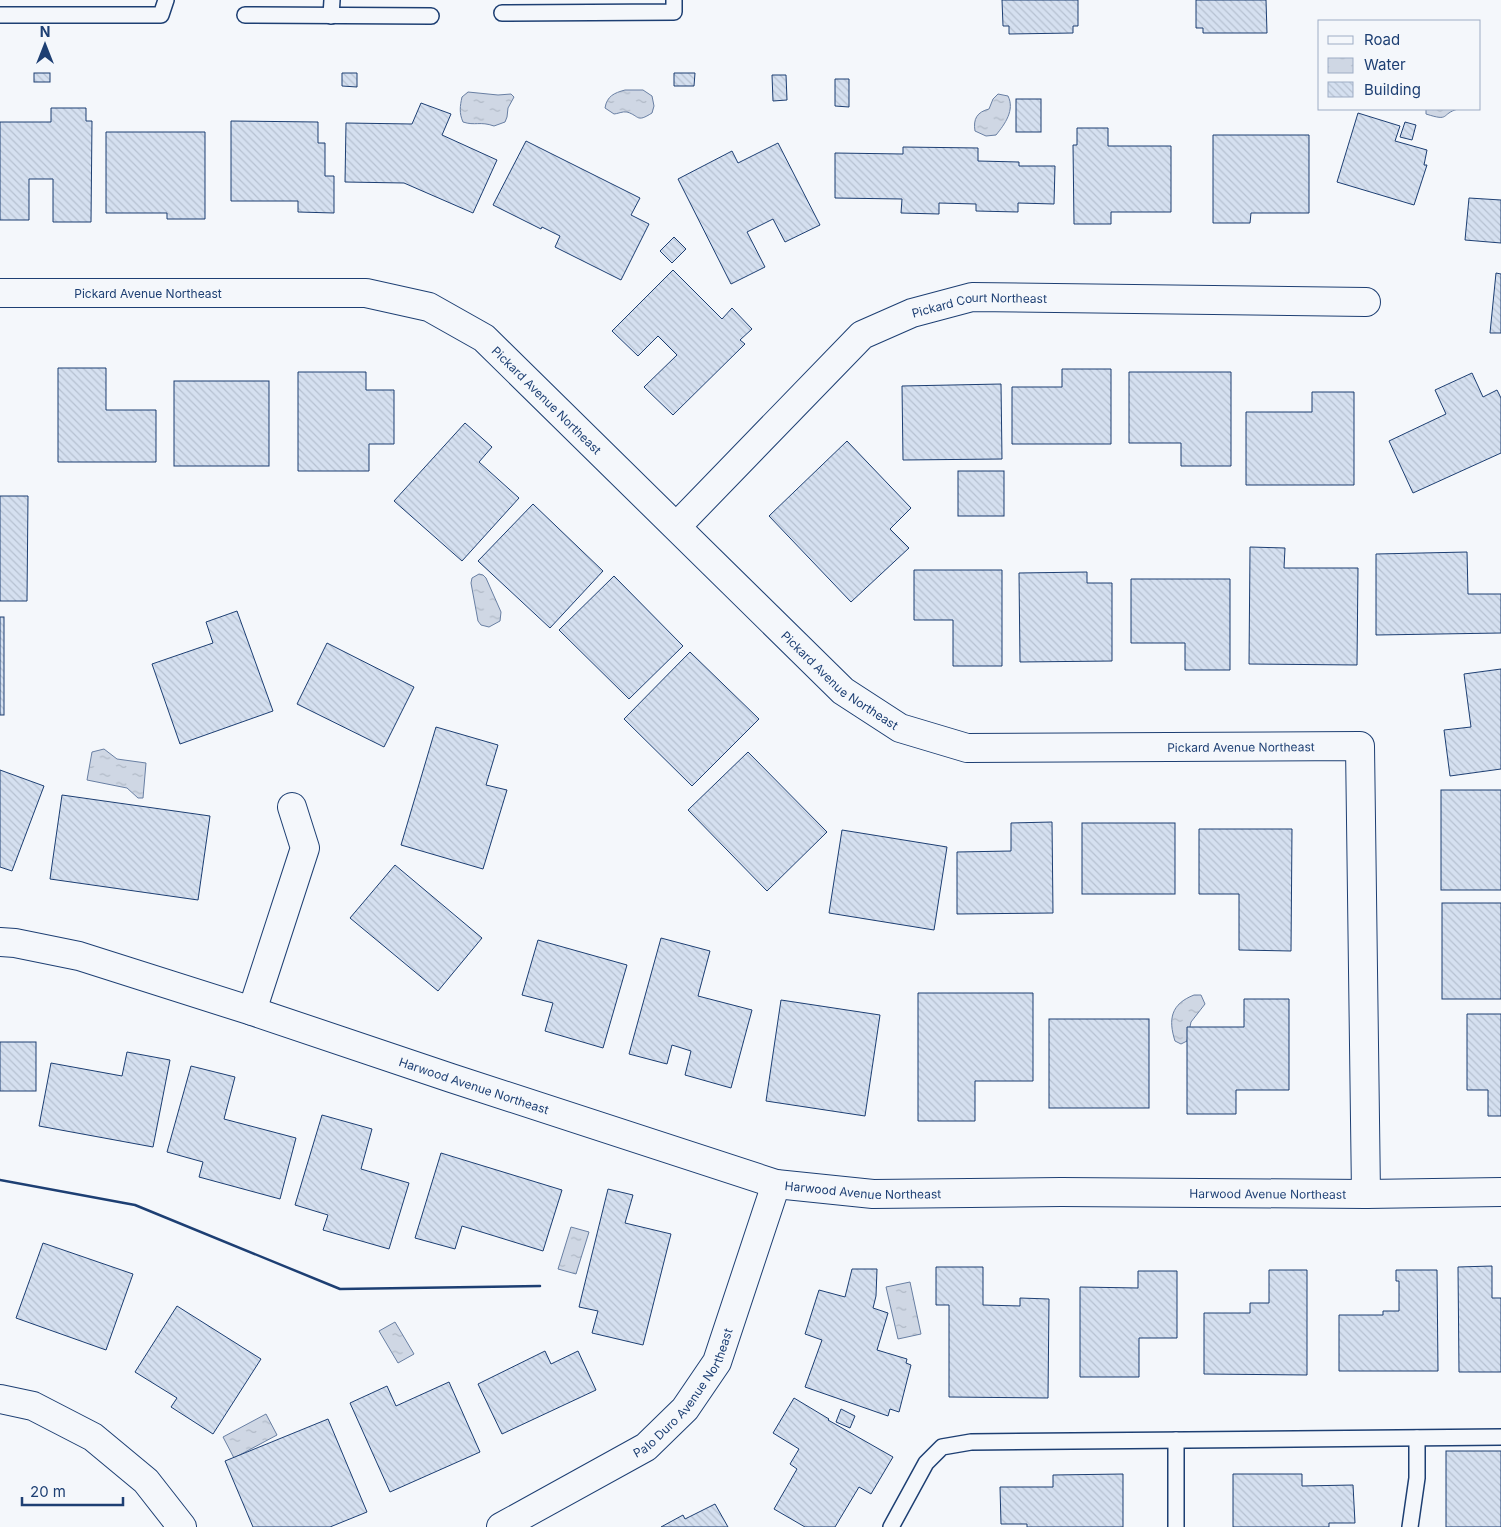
<svg xmlns="http://www.w3.org/2000/svg" width="1501" height="1527" font-family="Inter,sans-serif">
<style>
.water{fill:url(#water-ripples);stroke:#687fa3}
.building{fill:url(#building-back-hatch);stroke:#1d3f73}
.lines{fill:none;stroke-linecap:round;stroke-linejoin:round}
.lane-casing{stroke:#1d3f73;stroke-width:18}
.street-casing{stroke:#1d3f73;stroke-width:30}
.lane{stroke:#f4f7fb;stroke-width:15}
.street{stroke:#f4f7fb;stroke-width:28}
.wall{stroke:#1d3f73;stroke-width:2.5}
.labels{text-anchor:middle;dominant-baseline:central;stroke-width:4;stroke-linejoin:round;paint-order:stroke}
.street-label{font-size:12px;fill:#1d3f73;stroke:#f4f7fb}
</style>
<defs>
<pattern id="water-ripples" width="26" height="14" patternUnits="userSpaceOnUse" patternTransform="scale(1.25)"><rect width="26" height="14" fill="#cfd7e4"/><path d="M2 4q2-2 4 0t4 0M15 11q2-2 4 0t4 0" fill="none" stroke="#b1bac7"/></pattern>
<pattern id="building-back-hatch" width="6" height="6" patternUnits="userSpaceOnUse" patternTransform="scale(1.25)"><rect width="6" height="6" fill="#d5e0f0"/><path d="M-1 5l2 2M0 0l6 6M5-1l2 2" fill="none" stroke="#b6c1d1"/></pattern>
</defs>
<rect width="100%" height="100%" fill="#f4f7fb"/>
<!-- water -->
<g class="water">
<path d="M 625,90 L 643,90 L 652,96 L 654,106 L 652,113 C 636,123 640,116 627,112 C 623,111 617,114 614,114 L 605,108 C 607,96 614,93 625,90 Z"/>
<path d="M 468,92 L 498,95 L 511,94 L 514,97 L 508,108 L 507,117 L 505,122 L 494,126 C 480,121 475,126 463,122 C 459,113 460,106 462,97 Z"/>
<path d="M 998,94 L 1008,96 C 1015,110 1005,124 996,135 L 986,136 L 975,131 C 973,119 977,112 989,109 L 993,99 Z"/>
<path d="M 1426,109 L 1458,109 C 1440,114 1451,122 1426,114 Z"/>
<path d="M 479,574 L 483,575 L 486,578 L 501,612 L 500,621 L 489,627 L 481,625 L 478,621 L 471,583 L 472,578 Z"/>
<path d="M 104,749 L 117,759 L 146,763 L 143,798 L 138,798 L 127,788 L 87,780 L 92,752 Z"/>
<path d="M 1194,995 L 1201,995 L 1205,1004 L 1191,1022 L 1187,1041 L 1181,1044 L 1175,1041 C 1168,1019 1171,1004 1194,995 Z"/>
<path d="M 571,1227 L 589,1232 L 576,1274 L 558,1269 Z"/>
<path d="M 910,1282 L 921,1334 L 898,1339 L 886,1287 Z"/>
<path d="M 395,1322 L 414,1354 L 398,1363 L 379,1331 Z"/>
<path d="M 266,1414 L 277,1435 L 234,1458 L 223,1437 Z"/>
</g>
<!-- building -->
<g class="building">
<path d="M 1002,0 L 1078,0 L 1078,26 L 1073,26 L 1073,33 L 1009,34 L 1009,26 L 1003,26 Z"/>
<path d="M 1196,0 L 1266,0 L 1267,33 L 1203,33 L 1203,28 L 1196,28 Z"/>
<rect x="34" y="73" width="16" height="9"/>
<path d="M 342,73 L 357,73 L 357,87 L 342,86 Z"/>
<path d="M 674,73 L 695,73 L 694,86 L 674,86 Z"/>
<path d="M 772,75 L 786,75 L 787,100 L 773,101 Z"/>
<path d="M 835,79 L 849,79 L 849,107 L 835,106 Z"/>
<rect x="1016" y="99" width="25" height="33"/>
<path d="M 421,103 L 451,114 L 442,135 L 497,160 L 473,213 L 404,183 L 345,182 L 346,123 L 412,124 Z"/>
<path d="M 51,108 L 86,108 L 86,121 L 92,121 L 91,222 L 53,222 L 53,179 L 29,179 L 29,220 L 0,220 L 0,122 L 51,122 Z"/>
<path d="M 1358,113 L 1400,126 L 1395,141 L 1427,150 L 1424,165 L 1427,165 L 1414,205 L 1337,182 Z"/>
<path d="M 231,121 L 318,122 L 318,143 L 325,143 L 325,176 L 334,176 L 334,213 L 298,212 L 298,201 L 231,201 Z"/>
<path d="M 1405,122 L 1416,125 L 1412,140 L 1400,137 Z"/>
<path d="M 1077,128 L 1108,128 L 1108,146 L 1171,146 L 1171,212 L 1111,212 L 1111,224 L 1074,224 L 1073,145 L 1077,145 Z"/>
<path d="M 106,132 L 205,132 L 205,219 L 167,219 L 167,213 L 106,213 Z"/>
<path d="M 1213,135 L 1309,135 L 1309,213 L 1251,213 L 1250,223 L 1213,223 Z"/>
<path d="M 526,141 L 640,198 L 631,215 L 649,224 L 621,280 L 555,247 L 560,236 L 542,227 L 541,229 L 493,205 Z"/>
<path d="M 778,143 L 820,225 L 785,242 L 773,219 L 747,232 L 765,267 L 731,284 L 678,179 L 732,151 L 738,163 Z"/>
<path d="M 903,147 L 978,148 L 978,161 L 1019,162 L 1019,166 L 1055,166 L 1054,204 L 1018,203 L 1018,212 L 976,211 L 976,204 L 939,203 L 939,214 L 901,213 L 902,199 L 835,198 L 835,153 L 903,154 Z"/>
<path d="M 1469,198 L 1501,200 L 1501,243 L 1465,240 Z"/>
<path d="M 674,237 L 686,249 L 672,263 L 660,251 Z"/>
<path d="M 673,270 L 722,319 L 732,308 L 752,329 L 740,340 L 745,344 L 673,415 L 644,387 L 677,355 L 658,336 L 638,356 L 612,331 Z"/>
<path d="M 1496,273 L 1501,274 L 1501,333 L 1490,333 Z"/>
<path d="M 58,368 L 106,368 L 106,410 L 156,410 L 156,462 L 58,462 Z"/>
<path d="M 1062,369 L 1111,369 L 1111,444 L 1012,444 L 1012,387 L 1062,387 Z"/>
<path d="M 298,372 L 366,372 L 366,390 L 394,390 L 394,444 L 369,444 L 369,471 L 298,471 Z"/>
<path d="M 1129,372 L 1231,372 L 1231,466 L 1181,466 L 1181,443 L 1129,443 Z"/>
<path d="M 1472,373 L 1483,397 L 1497,390 L 1501,398 L 1501,453 L 1413,493 L 1389,441 L 1446,414 L 1435,390 Z"/>
<rect x="174" y="381" width="95" height="85"/>
<path d="M 1001,384 L 1002,459 L 903,460 L 902,386 Z"/>
<path d="M 1312,392 L 1354,392 L 1354,485 L 1246,485 L 1246,412 L 1312,412 Z"/>
<path d="M 465,423 L 492,447 L 479,462 L 519,498 L 462,561 L 394,501 Z"/>
<path d="M 847,441 L 911,508 L 890,529 L 909,548 L 851,602 L 769,516 Z"/>
<rect x="958" y="471" width="46" height="45"/>
<path d="M 0,496 L 28,496 L 27,601 L 0,601 Z"/>
<path d="M 533,504 L 603,571 L 550,628 L 478,561 Z"/>
<path d="M 1250,547 L 1285,548 L 1284,568 L 1358,568 L 1357,665 L 1249,664 Z"/>
<path d="M 1467,552 L 1468,594 L 1501,594 L 1501,633 L 1376,635 L 1376,554 Z"/>
<path d="M 914,570 L 1002,570 L 1002,666 L 953,666 L 953,620 L 914,620 Z"/>
<path d="M 1087,572 L 1087,583 L 1112,583 L 1112,661 L 1020,662 L 1019,573 Z"/>
<path d="M 614,576 L 683,646 L 629,699 L 559,630 Z"/>
<path d="M 1131,579 L 1230,579 L 1230,670 L 1185,670 L 1185,643 L 1131,643 Z"/>
<path d="M 237,611 L 273,711 L 180,744 L 152,664 L 213,643 L 206,622 Z"/>
<rect x="0" y="617" width="4" height="98"/>
<path d="M 327,643 L 414,687 L 384,747 L 297,704 Z"/>
<path d="M 690,652 L 759,719 L 692,786 L 624,719 Z"/>
<path d="M 1501,669 L 1501,769 L 1450,776 L 1444,730 L 1471,727 L 1464,674 Z"/>
<path d="M 436,727 L 498,745 L 486,785 L 507,790 L 483,869 L 401,845 Z"/>
<path d="M 748,752 L 827,832 L 767,891 L 688,810 Z"/>
<path d="M 0,770 L 44,786 L 12,871 L 0,867 Z"/>
<rect x="1441" y="790" width="60" height="100"/>
<path d="M 62,795 L 210,816 L 198,900 L 50,879 Z"/>
<path d="M 1052,822 L 1053,913 L 957,914 L 957,852 L 1011,851 L 1011,823 Z"/>
<rect x="1082" y="823" width="93" height="71"/>
<path d="M 1199,829 L 1292,829 L 1291,951 L 1239,950 L 1239,894 L 1199,894 Z"/>
<path d="M 842,830 L 947,847 L 934,930 L 829,913 Z"/>
<path d="M 395,865 L 482,938 L 438,991 L 350,918 Z"/>
<rect x="1442" y="903" width="59" height="96"/>
<path d="M 661,938 L 710,951 L 698,996 L 752,1010 L 731,1088 L 685,1075 L 691,1051 L 672,1045 L 667,1064 L 629,1054 Z"/>
<path d="M 538,940 L 627,965 L 603,1048 L 545,1031 L 553,1003 L 522,995 Z"/>
<path d="M 918,993 L 1033,993 L 1033,1081 L 975,1081 L 975,1121 L 918,1121 Z"/>
<path d="M 1244,999 L 1289,999 L 1289,1090 L 1236,1090 L 1236,1114 L 1187,1114 L 1187,1027 L 1244,1027 Z"/>
<path d="M 781,1000 L 880,1015 L 865,1116 L 766,1101 Z"/>
<path d="M 1467,1014 L 1501,1014 L 1501,1116 L 1488,1116 L 1488,1090 L 1467,1090 Z"/>
<rect x="1049" y="1019" width="100" height="89"/>
<rect x="0" y="1042" width="36" height="49"/>
<path d="M 127,1052 L 170,1060 L 153,1147 L 39,1126 L 51,1063 L 122,1076 Z"/>
<path d="M 191,1066 L 235,1077 L 224,1119 L 296,1138 L 280,1199 L 199,1177 L 203,1162 L 167,1152 Z"/>
<path d="M 322,1115 L 372,1129 L 361,1169 L 409,1183 L 389,1249 L 323,1230 L 328,1215 L 295,1205 Z"/>
<path d="M 441,1153 L 562,1190 L 543,1251 L 462,1226 L 455,1249 L 415,1238 Z"/>
<path d="M 608,1189 L 633,1195 L 625,1223 L 671,1234 L 643,1345 L 592,1333 L 598,1311 L 579,1307 Z"/>
<path d="M 43,1243 L 133,1274 L 106,1350 L 16,1318 Z"/>
<path d="M 1492,1266 L 1492,1298 L 1501,1298 L 1501,1372 L 1459,1372 L 1458,1267 Z"/>
<path d="M 936,1267 L 983,1267 L 983,1305 L 1020,1306 L 1020,1298 L 1049,1299 L 1048,1398 L 949,1397 L 949,1305 L 936,1305 Z"/>
<path d="M 852,1269 L 877,1269 L 876,1296 L 873,1308 L 888,1313 L 877,1350 L 907,1359 L 906,1363 L 911,1365 L 899,1412 L 890,1409 L 888,1416 L 805,1387 L 822,1340 L 805,1334 L 819,1290 L 845,1297 Z"/>
<path d="M 1269,1270 L 1307,1270 L 1307,1375 L 1204,1374 L 1204,1313 L 1250,1313 L 1250,1303 L 1269,1303 Z"/>
<path d="M 1396,1270 L 1437,1270 L 1438,1371 L 1339,1371 L 1339,1315 L 1383,1315 L 1383,1311 L 1399,1311 L 1399,1281 L 1396,1281 Z"/>
<path d="M 1138,1271 L 1177,1271 L 1177,1338 L 1139,1338 L 1139,1377 L 1080,1377 L 1080,1287 L 1138,1288 Z"/>
<path d="M 177,1306 L 261,1359 L 213,1434 L 171,1407 L 177,1398 L 135,1372 Z"/>
<path d="M 545,1351 L 551,1364 L 578,1351 L 596,1390 L 502,1434 L 478,1384 Z"/>
<path d="M 449,1382 L 480,1452 L 390,1492 L 350,1403 L 387,1386 L 396,1406 Z"/>
<path d="M 794,1398 L 829,1419 L 828,1420 L 893,1457 L 871,1494 L 859,1487 L 835,1527 L 805,1527 L 774,1509 L 797,1469 L 790,1464 L 799,1449 L 773,1433 Z"/>
<path d="M 841,1409 L 855,1416 L 850,1428 L 836,1422 Z"/>
<path d="M 328,1419 L 367,1512 L 330,1527 L 253,1527 L 225,1461 Z"/>
<rect x="1446" y="1451" width="55" height="76"/>
<path d="M 1123,1474 L 1123,1527 L 1027,1527 L 1027,1524 L 1001,1524 L 1000,1487 L 1053,1487 L 1053,1475 Z"/>
<path d="M 1233,1474 L 1302,1474 L 1302,1486 L 1353,1485 L 1355,1523 L 1329,1523 L 1329,1527 L 1233,1527 Z"/>
<path d="M 715,1504 L 728,1527 L 661,1527 L 683,1515 L 685,1519 Z"/>
</g>
<g class="lines">
<!-- lane casing -->
<g class="lane-casing">
<g id="lane">
<path d="M 502,13 L 674,12 L 674,0"/>
<path d="M 0,15 L 161,15 L 166,0"/>
<path d="M 245,15 L 431,16"/>
<path d="M 331,16 L 332,0"/>
<path d="M 891,1527 L 926,1463 L 942,1447 L 971,1442 L 1501,1437"/>
<path d="M 1176,1527 L 1176,1440"/>
<path d="M 1410,1527 L 1417,1478 L 1417,1438"/>
</g>
</g>
<!-- street casing -->
<g class="street-casing">
<g id="street">
<path id="s1" d="M 0,293 L 366,293 L 429,307 L 484,338 L 843,691 L 900,728 L 967,748 L 1360,746 L 1366,1194"/>
<path id="s2" d="M 677,526 L 862,335 L 912,313 L 972,297 L 1366,302"/>
<path id="s3" d="M 0,942 L 15,943 L 79,956 L 252,1011 L 451,1078 L 776,1184 L 873,1194 L 1061,1192 L 1366,1194 L 1501,1192"/>
<path d="M 252,1011 L 305,848 L 292,807"/>
<path d="M 0,1399 L 33,1406 L 93,1437 L 146,1481 L 182,1527"/>
<path id="s4" d="M 501,1527 L 646,1447 L 685,1409 L 717,1362 L 776,1184"/>
</g>
</g>
<!-- lane -->
<use href="#lane" class="lane"/>
<!-- street -->
<use href="#street" class="street"/>
<!-- wall -->
<path class="wall" d="M 0,1180 L 135,1205 L 340,1289 L 540,1286"/>
</g>
<g class="labels">
<!-- street labels -->
<g class="street-label">
<text stroke="none"><textPath href="#s1" startOffset="148">Pickard Avenue Northeast</textPath></text>
<text stroke="none"><textPath href="#s2" startOffset="389">Pickard Court Northeast</textPath></text>
<text stroke="none"><textPath href="#s1" startOffset="582">Pickard Avenue Northeast</textPath></text>
<text stroke="none"><textPath href="#s1" startOffset="988">Pickard Avenue Northeast</textPath></text>
<text stroke="none"><textPath href="#s1" startOffset="1409">Pickard Avenue Northeast</textPath></text>
<text stroke="none"><textPath href="#s3" startOffset="496">Harwood Avenue Northeast</textPath></text>
<text stroke="none"><textPath href="#s3" startOffset="901">Harwood Avenue Northeast</textPath></text>
<text stroke="none"><textPath href="#s3" startOffset="1306">Harwood Avenue Northeast</textPath></text>
<text stroke="none"><textPath href="#s4" startOffset="232">Palo Duro Avenue Northeast</textPath></text>
</g>
</g>
<!-- legend -->
<rect x="1318" y="20" width="162" height="90" fill="#f4f7fb" stroke="#9eadc5"/>
<rect x="1328" y="36" width="25" height="8" fill="#f4f7fb" stroke="#9eadc5"/>
<text x="1364" y="45" font-size="15" fill="#1d3f73">Road</text>
<rect x="1328" y="58" width="25" height="15" fill="url(#water-ripples)" stroke="#9eadc5"/>
<text x="1364" y="70" font-size="15" fill="#1d3f73">Water</text>
<rect x="1328" y="82" width="25" height="15" fill="url(#building-back-hatch)" stroke="#9eadc5"/>
<text x="1364" y="95" font-size="15" fill="#1d3f73">Building</text>
<!-- north arrow -->
<g transform="translate(45 45)" stroke="#f4f7fb" stroke-width="4" paint-order="stroke">
<path d="M0-4L9 19L0 12L-9 19Z" fill="#1d3f73"/>
<text y="-8" font-size="14" font-weight="bold" text-anchor="middle" fill="#1d3f73">N</text>
</g>
<!-- scale -->
<path d="M22 1497v8h101v-8" fill="none" stroke="#1d3f73" stroke-width="2.5"/>
<text x="30" y="1497" font-size="15" fill="#1d3f73" stroke="#f4f7fb" stroke-width="4" paint-order="stroke">20 m</text>
</svg>
